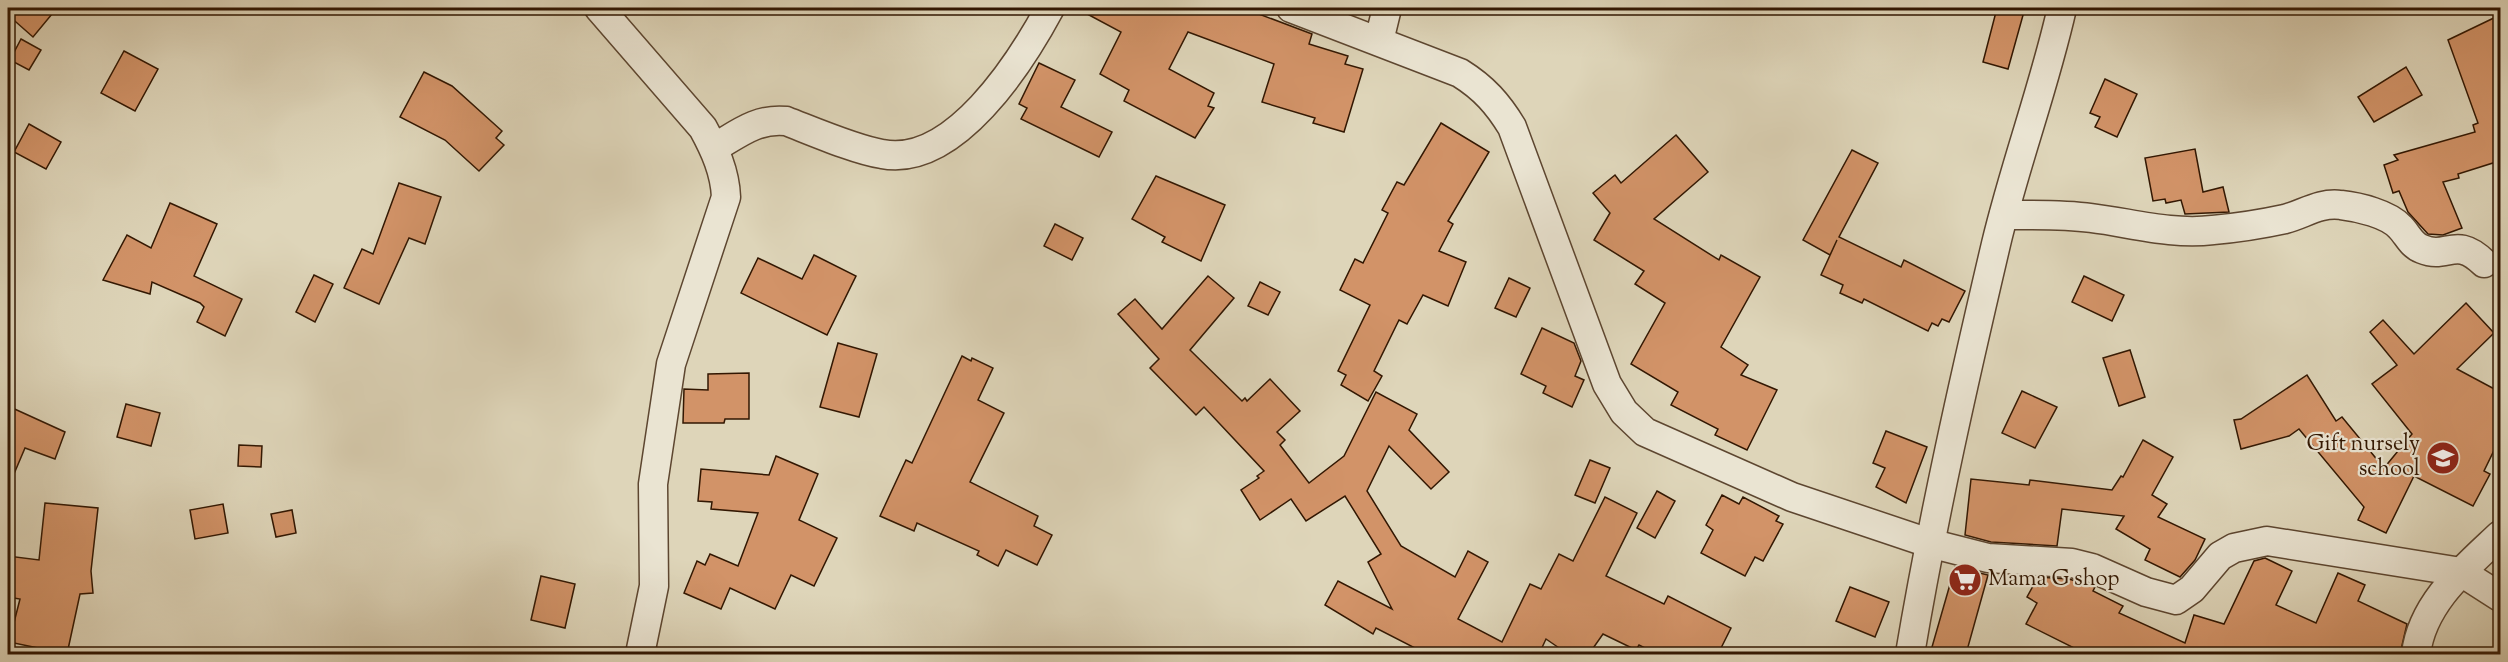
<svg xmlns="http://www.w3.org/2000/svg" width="2508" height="662" font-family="'Sorts Mill Goudy',serif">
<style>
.building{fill:#d29368;stroke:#321702;stroke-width:1.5}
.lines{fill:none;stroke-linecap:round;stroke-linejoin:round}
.minor-casing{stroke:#5d4630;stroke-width:31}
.minor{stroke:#eae4d2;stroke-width:28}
.labels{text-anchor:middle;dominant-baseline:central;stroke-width:4.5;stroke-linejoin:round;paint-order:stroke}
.poi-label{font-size:22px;fill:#321702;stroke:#eae4d2;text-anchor:end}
</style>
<rect width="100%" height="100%" fill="#ded5b9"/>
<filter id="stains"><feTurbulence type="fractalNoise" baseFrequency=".00333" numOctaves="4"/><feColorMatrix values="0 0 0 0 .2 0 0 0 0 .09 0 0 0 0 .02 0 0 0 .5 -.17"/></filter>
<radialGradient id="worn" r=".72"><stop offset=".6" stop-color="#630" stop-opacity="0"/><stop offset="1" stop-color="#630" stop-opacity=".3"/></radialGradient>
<!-- building -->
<g class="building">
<path d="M 8,8 L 57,8 L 33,37 L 8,15 Z"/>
<path d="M 1076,8 L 1243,8 L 1312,34 L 1309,44 L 1348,56 L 1345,64 L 1363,69 L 1344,132 L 1313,123 L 1315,118 L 1262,102 L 1274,64 L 1188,32 L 1169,69 L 1214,93 L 1208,106 L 1214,108 L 1195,138 L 1124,101 L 1129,90 L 1100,74 L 1121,32 Z"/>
<path d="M 1997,8 L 2025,8 L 2008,69 L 1983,62 Z"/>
<path d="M 2500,15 L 2500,176 L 2493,163 L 2458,174 L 2459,178 L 2443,182 L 2462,228 L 2443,235 L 2428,234 L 2408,212 L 2399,191 L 2393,193 L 2384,165 L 2398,160 L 2394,155 L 2475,132 L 2473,125 L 2478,123 L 2448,40 Z"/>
<path d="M 21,39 L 41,50 L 29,70 L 10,60 Z"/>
<path d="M 124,51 L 158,69 L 135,111 L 101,93 Z"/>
<path d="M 1039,63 L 1075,80 L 1061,107 L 1112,132 L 1099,157 L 1021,119 L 1027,108 L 1019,104 Z"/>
<path d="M 2406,67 L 2422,95 L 2374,122 L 2358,97 Z"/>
<path d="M 424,72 L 452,86 L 502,131 L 496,138 L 504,145 L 479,171 L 445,140 L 400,117 Z"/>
<path d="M 2105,79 L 2137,94 L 2117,137 L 2095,127 L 2100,117 L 2090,113 Z"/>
<path d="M 1441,123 L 1489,152 L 1448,221 L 1453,224 L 1439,251 L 1466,262 L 1448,306 L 1423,295 L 1407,324 L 1399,320 L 1374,371 L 1382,376 L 1368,401 L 1341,385 L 1346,375 L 1338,371 L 1370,305 L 1340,290 L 1355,259 L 1363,263 L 1388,213 L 1382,210 L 1397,182 L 1404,185 Z"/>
<path d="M 29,124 L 61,142 L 46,169 L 14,152 Z"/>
<path d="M 1676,135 L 1708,172 L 1654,219 L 1719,260 L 1721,255 L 1760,277 L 1721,347 L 1748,365 L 1741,375 L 1777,390 L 1747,450 L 1715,435 L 1718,429 L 1671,405 L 1678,392 L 1631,364 L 1665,303 L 1635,284 L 1644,271 L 1594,240 L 1610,213 L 1593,193 L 1615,175 L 1621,183 Z"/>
<path d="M 2195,149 L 2203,192 L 2223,187 L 2229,212 L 2185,214 L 2181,200 L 2166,203 L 2165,199 L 2153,201 L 2145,158 Z"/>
<path d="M 1852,150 L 1878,163 L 1839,237 L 1901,267 L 1904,260 L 1965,291 L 1949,322 L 1942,319 L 1938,326 L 1932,323 L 1928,331 L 1864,299 L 1862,303 L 1840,293 L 1843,285 L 1821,275 L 1837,240 L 1830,255 L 1803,240 Z"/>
<path d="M 1156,176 L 1225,205 L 1201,261 L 1162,242 L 1165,237 L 1132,219 Z"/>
<path d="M 399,183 L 441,197 L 425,244 L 409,238 L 379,304 L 344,288 L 362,249 L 373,254 Z"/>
<path d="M 170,203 L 217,224 L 194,276 L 242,299 L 225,336 L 197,322 L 204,307 L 200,303 L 152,282 L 150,294 L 103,280 L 127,235 L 151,248 Z"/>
<path d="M 1055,224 L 1083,238 L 1072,260 L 1044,246 Z"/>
<path d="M 814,255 L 856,276 L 827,335 L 741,293 L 758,258 L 802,279 Z"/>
<path d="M 314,275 L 333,284 L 315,322 L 296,312 Z"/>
<path d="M 1208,276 L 1234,298 L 1190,350 L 1242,401 L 1245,398 L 1247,401 L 1270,379 L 1300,411 L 1277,432 L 1285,440 L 1280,445 L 1309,483 L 1344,456 L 1376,392 L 1417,414 L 1409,430 L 1449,472 L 1431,489 L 1389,446 L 1367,491 L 1401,546 L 1455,577 L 1468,551 L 1488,562 L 1458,619 L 1502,642 L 1530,584 L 1541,589 L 1559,554 L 1573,561 L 1605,497 L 1637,513 L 1606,576 L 1664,604 L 1668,596 L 1731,628 L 1718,654 L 1657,654 L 1639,645 L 1636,650 L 1603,634 L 1589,654 L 1568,654 L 1546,639 L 1539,654 L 1414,654 L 1417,649 L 1376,628 L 1373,634 L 1325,605 L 1338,581 L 1392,609 L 1368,562 L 1381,554 L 1345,496 L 1306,521 L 1291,499 L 1260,520 L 1241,490 L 1259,478 L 1257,476 L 1264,471 L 1204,407 L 1196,415 L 1150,368 L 1159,359 L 1118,314 L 1135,299 L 1162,329 Z"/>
<path d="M 2084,276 L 2124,295 L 2112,321 L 2072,302 Z"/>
<path d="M 1509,278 L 1530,288 L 1516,317 L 1495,308 Z"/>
<path d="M 1260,282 L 1280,292 L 1268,315 L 1248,306 Z"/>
<path d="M 2466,303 L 2494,333 L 2457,369 L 2500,392 L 2500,438 L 2484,471 L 2490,474 L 2473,506 L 2414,476 L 2386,533 L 2358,520 L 2364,507 L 2299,429 L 2289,436 L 2241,449 L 2234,420 L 2241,419 L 2307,375 L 2336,421 L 2342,417 L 2384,468 L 2412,434 L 2372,384 L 2397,365 L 2370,332 L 2383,320 L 2414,354 Z"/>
<path d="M 1542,328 L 1574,343 L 1581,361 L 1575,376 L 1584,380 L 1572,407 L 1543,393 L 1546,386 L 1521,374 Z"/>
<path d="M 838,343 L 877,354 L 859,417 L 820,407 Z"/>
<path d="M 2130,350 L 2145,397 L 2119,406 L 2103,358 Z"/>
<path d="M 962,356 L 971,361 L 972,358 L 993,368 L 978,400 L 1004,413 L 970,482 L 1038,516 L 1034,526 L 1052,535 L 1037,565 L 1006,550 L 998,566 L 977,555 L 979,551 L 917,523 L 914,531 L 880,516 L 906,460 L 912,463 Z"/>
<path d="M 749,373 L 749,419 L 725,419 L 724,423 L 683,423 L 684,389 L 708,390 L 708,374 Z"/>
<path d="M 2022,391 L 2057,407 L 2035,448 L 2002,433 Z"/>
<path d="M 126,404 L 160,413 L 151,446 L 117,437 Z"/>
<path d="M 8,406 L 65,432 L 55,459 L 25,448 L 8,488 Z"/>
<path d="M 1886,431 L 1927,447 L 1906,503 L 1876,487 L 1885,468 L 1873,463 Z"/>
<path d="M 2143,440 L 2173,457 L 2152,495 L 2167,504 L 2158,517 L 2205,539 L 2195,560 L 2180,577 L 2145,560 L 2150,549 L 2116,529 L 2124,516 L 2062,509 L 2057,546 L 1991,542 L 1965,535 L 1971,479 L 2029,485 L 2030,480 L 2112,490 L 2121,476 L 2123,477 Z"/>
<path d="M 239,445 L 262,446 L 261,467 L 238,466 Z"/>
<path d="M 776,456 L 818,474 L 799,520 L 837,538 L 814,586 L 791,575 L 775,609 L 730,588 L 721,609 L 684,593 L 697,561 L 705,565 L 710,554 L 738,566 L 758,513 L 711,509 L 712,502 L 698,501 L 701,469 L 769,475 Z"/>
<path d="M 1590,460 L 1610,468 L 1595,503 L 1575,495 Z"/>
<path d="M 1657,491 L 1675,501 L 1655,538 L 1637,528 Z"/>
<path d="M 1722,495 L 1739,504 L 1743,497 L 1779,516 L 1776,521 L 1783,524 L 1763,561 L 1755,557 L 1745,576 L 1701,553 L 1713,530 L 1706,525 Z"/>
<path d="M 45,503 L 98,508 L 91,571 L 93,593 L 80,594 L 67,654 L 9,642 L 20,599 L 8,597 L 8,556 L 39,560 Z"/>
<path d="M 223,504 L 228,533 L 195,539 L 190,510 Z"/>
<path d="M 292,510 L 296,533 L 276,537 L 271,514 Z"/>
<path d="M 2265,558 L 2292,571 L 2276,605 L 2316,623 L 2338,573 L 2365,585 L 2358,601 L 2407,624 L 2400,654 L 2086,654 L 2026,624 L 2037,603 L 2027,597 L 2038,577 L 2069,579 L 2095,587 L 2093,591 L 2123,606 L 2119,613 L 2185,643 L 2194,615 L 2224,624 L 2254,561 Z"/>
<path d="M 1955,567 L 1988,575 L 1966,654 L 1930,654 Z"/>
<path d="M 541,576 L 575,584 L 565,628 L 531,620 Z"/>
<path d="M 1850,587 L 1889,602 L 1875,637 L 1836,621 Z"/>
</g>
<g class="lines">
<!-- minor casing -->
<g class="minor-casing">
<g id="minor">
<path d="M 599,8 L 703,128 C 715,150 725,172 726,197 L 671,364 L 653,484 L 654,586 L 640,654"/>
<path d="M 1291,8 L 1460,73 C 1484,88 1498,104 1512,127 L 1607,384 L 1624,412 L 1645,432 L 1792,497 L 1929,543 L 1988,558 L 2072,563 L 2092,568 L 2146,592 L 2176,600 L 2192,589 L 2220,556 L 2234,548 L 2267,541 L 2461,572 L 2500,597"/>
<path d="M 1379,41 L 1387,8"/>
<path d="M 714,148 C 738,134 757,118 786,121 C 812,131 856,150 882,154 C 954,168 1021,62 1050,8"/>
<path d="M 2004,215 C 2033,215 2062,214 2091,218 C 2132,223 2171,235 2213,230 C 2236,228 2262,224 2285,219 C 2304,214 2320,202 2341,205 C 2359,207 2388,214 2400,227 C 2408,235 2411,245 2422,249 C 2448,260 2455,235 2484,263"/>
<path d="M 1910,654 C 1933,517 1964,380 1996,244 C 2015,164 2044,88 2062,8"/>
<path d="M 2416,654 C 2422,603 2465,568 2500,535"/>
</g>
</g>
<!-- minor -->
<use href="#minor" class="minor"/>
</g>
<!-- icons -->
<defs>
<g id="school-disc" transform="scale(1.725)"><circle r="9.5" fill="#8f2418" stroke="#eae4d2"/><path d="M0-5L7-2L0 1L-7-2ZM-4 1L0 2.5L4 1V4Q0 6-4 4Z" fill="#fff"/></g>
<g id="supermarket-disc" transform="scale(1.725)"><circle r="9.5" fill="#8f2418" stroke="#eae4d2"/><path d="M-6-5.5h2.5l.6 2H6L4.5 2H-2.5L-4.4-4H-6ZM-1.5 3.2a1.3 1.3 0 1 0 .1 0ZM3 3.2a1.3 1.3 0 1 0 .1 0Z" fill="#fff"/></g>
</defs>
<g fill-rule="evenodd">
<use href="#school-disc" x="2443" y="458"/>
<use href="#supermarket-disc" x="1965" y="580"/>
</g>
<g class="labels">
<!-- poi labels -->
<g class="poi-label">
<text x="2420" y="445">Gift nursely<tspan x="2420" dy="25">school</tspan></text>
<text x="1988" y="580" text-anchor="start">Mama G shop</text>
</g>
</g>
<!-- margin -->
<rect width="2508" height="662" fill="none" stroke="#ded5b9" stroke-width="30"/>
<rect x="9" y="9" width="2490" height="644" fill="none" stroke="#321702" stroke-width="3"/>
<rect x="15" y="15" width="2478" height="632" fill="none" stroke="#321702" stroke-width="1.5"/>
<rect width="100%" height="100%" filter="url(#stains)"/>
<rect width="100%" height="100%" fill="url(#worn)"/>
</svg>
